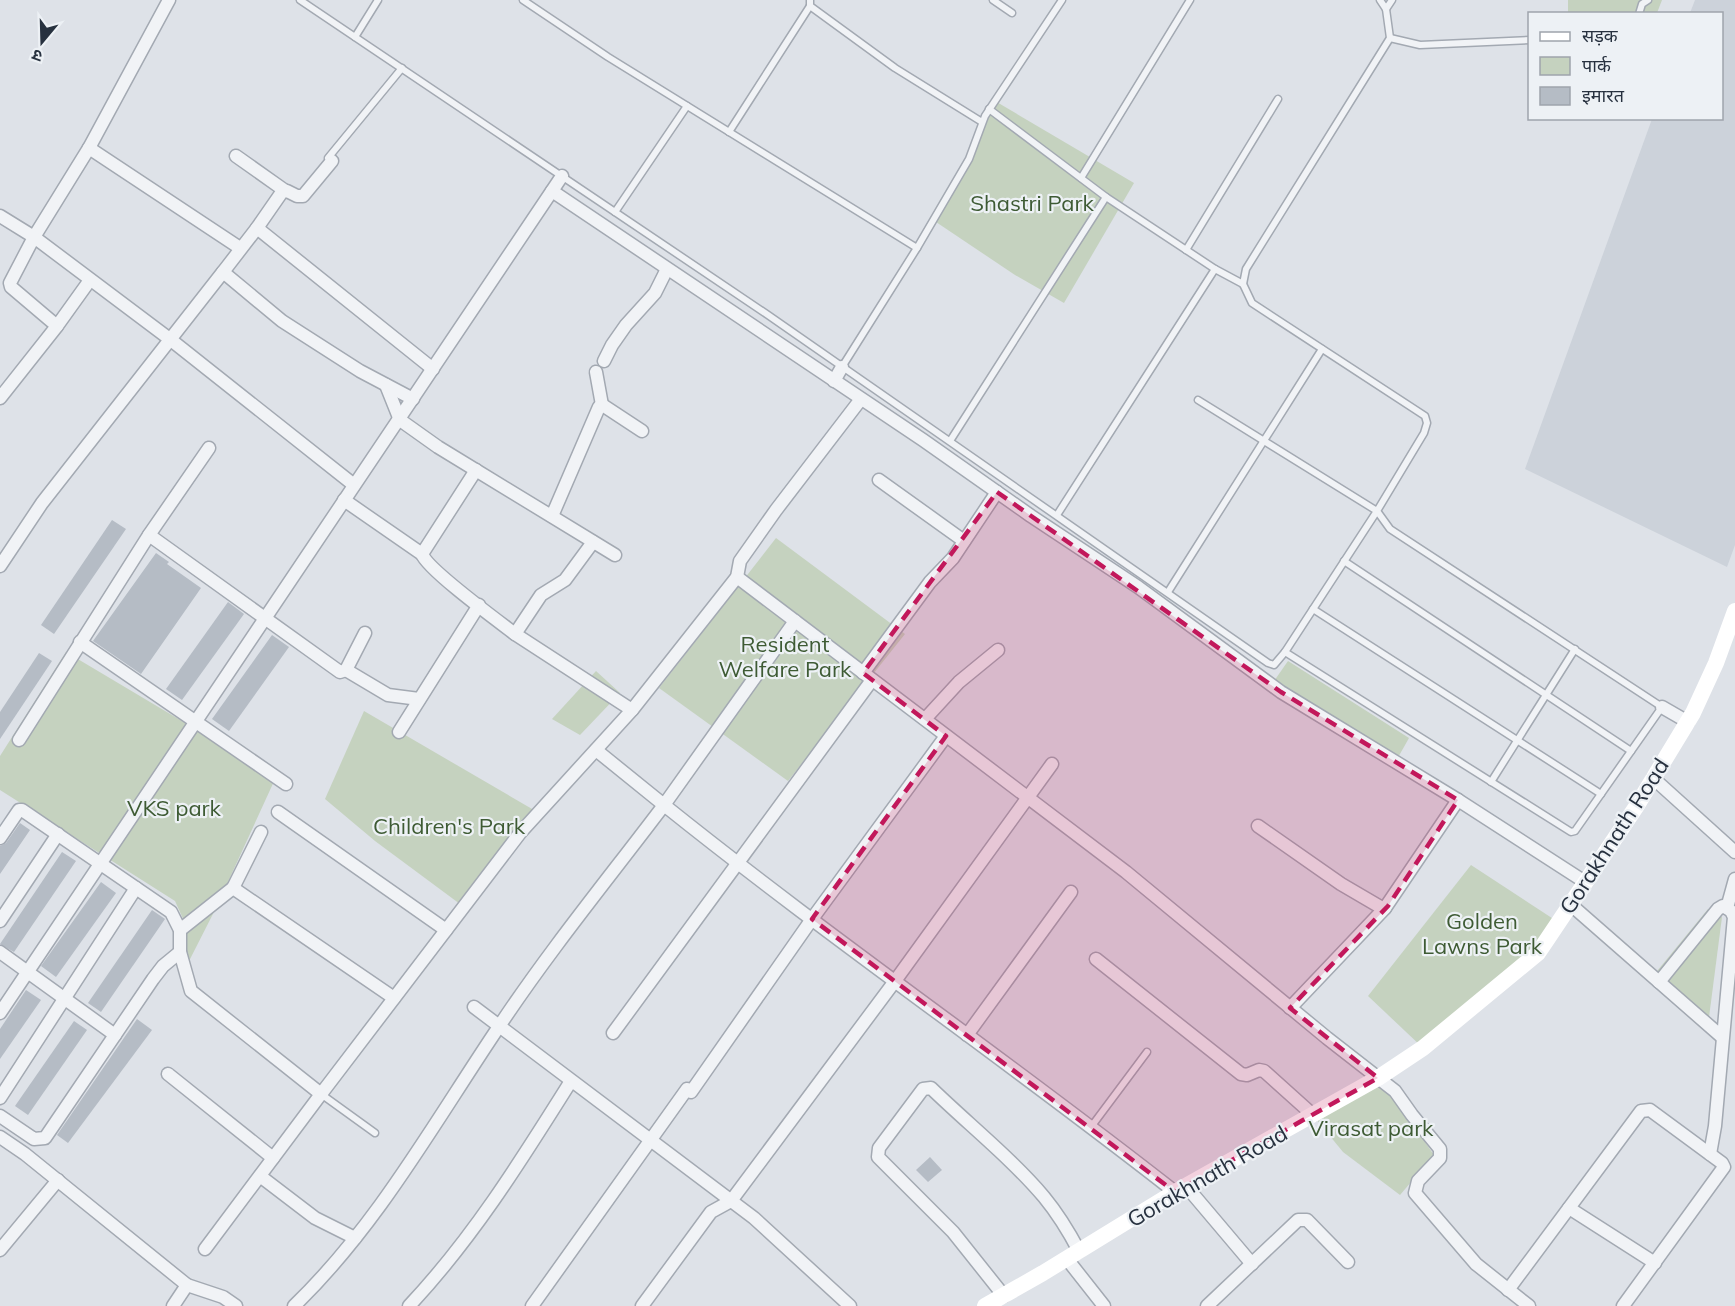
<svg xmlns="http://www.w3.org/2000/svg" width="1735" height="1306" font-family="Mulish,'Noto Sans Devanagari',sans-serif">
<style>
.built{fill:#ccd2da}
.green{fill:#c5d2bf}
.building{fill:#b5bcc5}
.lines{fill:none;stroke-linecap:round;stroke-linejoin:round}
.lane-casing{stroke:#a3a9b2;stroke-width:9}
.street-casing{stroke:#a3a9b2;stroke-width:15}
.lane{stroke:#f1f3f6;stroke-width:6}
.street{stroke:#f1f3f6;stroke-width:12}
.secondary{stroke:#fff;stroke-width:16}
.marked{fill:#c2185b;fill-opacity:0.2;stroke:#c2185b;stroke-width:4.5;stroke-dasharray:12 8;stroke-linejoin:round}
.labels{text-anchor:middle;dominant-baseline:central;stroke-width:4.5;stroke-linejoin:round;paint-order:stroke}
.park-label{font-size:22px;fill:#3e5b34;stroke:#edf1f5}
.street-label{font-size:22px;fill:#27313f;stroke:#edf1f5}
</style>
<rect width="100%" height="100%" fill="#dee2e8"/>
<!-- built -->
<path class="built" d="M 1695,0 L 1735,0 L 1735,545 L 1727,567 L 1525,469 L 1652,119 L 1722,118 L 1722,14 L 1690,13 Z"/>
<!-- green -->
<g class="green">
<path d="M 1568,0 L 1662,0 L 1657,13 L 1568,14 Z"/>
<path d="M 995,101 L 1134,183 L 1064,303 L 1015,275 L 933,220 Z"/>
<path d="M 776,538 L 905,634 L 788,781 L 659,688 Z"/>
<path d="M 66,652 L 276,777 L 216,908 L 187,965 L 185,923 L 175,901 L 0,790 L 0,756 Z"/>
<path d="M 1288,661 L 1409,738 L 1396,761 L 1272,684 Z"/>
<path d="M 596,671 L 620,693 L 580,735 L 552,719 Z"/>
<path d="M 364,711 L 539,813 L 464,907 L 375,841 L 325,799 Z"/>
<path d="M 1471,865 L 1558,922 L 1538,953 L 1423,1048 L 1368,996 Z"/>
<path d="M 1708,909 L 1722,917 L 1708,1025 L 1653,976 Z"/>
<path d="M 1377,1084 L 1392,1095 L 1434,1155 L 1400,1195 L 1343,1152 L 1316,1119 Z"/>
</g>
<!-- building -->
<g class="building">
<path d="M 112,520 L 126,529 L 54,634 L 41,625 Z"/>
<path d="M 156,553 L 169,562 L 167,564 L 201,588 L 141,674 L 93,641 Z"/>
<path d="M 228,602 L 244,614 L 182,700 L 166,689 Z"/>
<path d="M 272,635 L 289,647 L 229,731 L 212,719 Z"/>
<path d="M 39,653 L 52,661 L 0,739 L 0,712 Z"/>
<path d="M 20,823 L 30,830 L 0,874 L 0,846 L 6,843 Z"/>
<path d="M 62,852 L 76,861 L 14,952 L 0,944 Z"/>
<path d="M 101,882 L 116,893 L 56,977 L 41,966 Z"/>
<path d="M 152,910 L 165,919 L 101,1012 L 88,1003 Z"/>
<path d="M 26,990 L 41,1000 L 0,1059 L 0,1029 Z"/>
<path d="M 137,1019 L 152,1030 L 68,1143 L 57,1135 Z"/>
<path d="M 74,1021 L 87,1030 L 28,1115 L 15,1106 Z"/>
<path d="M 930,1157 L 942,1170 L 928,1182 L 916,1170 Z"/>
</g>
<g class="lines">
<!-- lane casing -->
<g class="lane-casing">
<g id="lane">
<path d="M 300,0 L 768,315 L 1268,663 L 1274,665 L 1285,652"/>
<path d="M 523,0 L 608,57 L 917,248 L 969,159 L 985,116 L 1062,0"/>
<path d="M 810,0 L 810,6 L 895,68 L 982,122"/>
<path d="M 993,0 L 1012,13"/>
<path d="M 1386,9 L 1392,0"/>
<path d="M 1639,14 L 1642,4 L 1648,0"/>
<path d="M 355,37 L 378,0"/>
<path d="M 1390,38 L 1420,45 L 1530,40"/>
<path d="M 989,109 L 1106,197 L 1215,269 L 1243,284"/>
<path d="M 729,132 L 810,6"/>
<path d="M 328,158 L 402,68"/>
<path d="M 1081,178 L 1190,0"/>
<path d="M 615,212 L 687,106"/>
<path d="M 1186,250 L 1278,99"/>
<path d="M 842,367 L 917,248"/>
<path d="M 1198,400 L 1377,511 L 1390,529 L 1662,707 L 1575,831 L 1571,832 L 1285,652 L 1377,511 L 1424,433 L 1427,423 L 1425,416 L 1252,303 L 1243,284 L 1246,269 L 1390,38 L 1386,9 L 1380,0"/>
<path d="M 950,441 L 1106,197"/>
<path d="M 1057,515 L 1215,269"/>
<path d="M 1344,561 L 1631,751"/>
<path d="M 1168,592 L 1322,349"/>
<path d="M 1313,609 L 1601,794"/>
<path d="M 1491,782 L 1575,649"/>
<path d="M 321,1094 L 375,1133"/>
<path d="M 1091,1127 L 1147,1052"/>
</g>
</g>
<!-- street casing -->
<g class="street-casing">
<g id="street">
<path d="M 169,0 L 89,148 L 34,237 L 171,340 L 354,485"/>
<path d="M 89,148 L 240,248"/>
<path d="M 236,156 L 284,190"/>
<path d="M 552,191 L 923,440 L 1031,516 L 1138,587 L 1281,692 L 1458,800 L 1585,882"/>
<path d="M 0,216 L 34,237 L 10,283 L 11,287 L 57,326 L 0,398"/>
<path d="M 257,228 L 282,192 L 287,191 L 297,196 L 303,196 L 332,161"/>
<path d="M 223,272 L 257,228 L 433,369"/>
<path d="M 57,326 L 90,280"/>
<path d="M 604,361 L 612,345 L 626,325 L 655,293 L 667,269"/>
<path d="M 596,372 L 602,405"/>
<path d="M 834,381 L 842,367"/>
<path d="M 386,385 L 400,420 L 438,447 L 615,555"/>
<path d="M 476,470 L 422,554 C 427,569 498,621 515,634 L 541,595 L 565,580 L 593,542"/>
<path d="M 879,480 L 964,541"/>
<path d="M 344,500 L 422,554"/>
<path d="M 552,516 L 599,407 L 604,406 L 642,431"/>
<path d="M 149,535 L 340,672 L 346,670 L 365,633"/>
<path d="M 0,566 L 42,503 L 223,272 L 282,321 L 360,371 L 413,399"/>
<path d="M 737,577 L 1126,872 L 1327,1038 L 1395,1091 L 1412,1115 L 1440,1149 L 1440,1158 L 1418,1181 L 1415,1193 L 1476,1264 L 1529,1306"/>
<path d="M 515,634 L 632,710"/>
<path d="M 80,642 L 286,784"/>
<path d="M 346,670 L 388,695 L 419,699"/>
<path d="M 863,673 L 930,582 L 953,558 L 997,492"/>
<path d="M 1662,707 L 1688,722"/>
<path d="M 925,719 L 959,682 L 998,650"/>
<path d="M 399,732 L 479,605"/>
<path d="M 19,740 L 149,535 L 209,448"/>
<path d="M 596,750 L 664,805 L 795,621"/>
<path d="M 1653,778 L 1735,852"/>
<path d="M 278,812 L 446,930"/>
<path d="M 1258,826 L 1341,884 L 1382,908 L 1385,908 L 1458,800"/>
<path d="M 0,838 L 19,810 L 22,810 L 171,912 L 180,930 L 180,952 L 191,991 L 321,1094 L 205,1249"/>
<path d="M 233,888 L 261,832"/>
<path d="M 1570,904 L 1722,1037"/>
<path d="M 1727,908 L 1735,879"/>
<path d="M 0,921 L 58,834"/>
<path d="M 180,930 L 233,888 L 394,998"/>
<path d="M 0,952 L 115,1035"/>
<path d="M 1096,959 L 1241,1074 L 1247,1075 L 1259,1070 L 1264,1071 L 1313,1115"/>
<path d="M 1659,982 L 1718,909 L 1723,906 L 1731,911 L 1734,917 L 1715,1126 L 1710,1154"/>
<path d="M 474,1007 L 754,1218 L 850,1306"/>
<path d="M 1290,1008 L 1385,908"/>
<path d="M 0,1013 L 562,176"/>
<path d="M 613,1033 L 872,680"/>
<path d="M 967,1035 L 1071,892"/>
<path d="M 168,1074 L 273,1158"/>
<path d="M 691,1092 L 812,919 L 946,736"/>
<path d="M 321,1094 L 520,833 L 632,710 L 737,577 L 740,561 L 776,510 L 861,399"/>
<path d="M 0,1098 L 136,888"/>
<path d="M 0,1116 L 34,1139 L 45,1138 L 153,979 L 163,966 L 180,952"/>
<path d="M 0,1137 L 25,1154 L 187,1285 L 223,1297 L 236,1306"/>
<path d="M 260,1176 L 315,1218 L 355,1238"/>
<path d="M 1186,1186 L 1252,1264"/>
<path d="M 1569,1208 L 1655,1263"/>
<path d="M 0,1250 L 58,1180"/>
<path d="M 1067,1259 L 1104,1306"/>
<path d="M 1508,1290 L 1641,1111 L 1650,1110 L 1722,1163 L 1724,1167 L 1623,1306"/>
<path d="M 1004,1296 L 953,1232 L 878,1157 L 879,1148 L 923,1089 L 931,1088 C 967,1123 1012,1159 1044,1197 C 1058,1214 1069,1232 1079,1251"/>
<path d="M 173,1306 L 187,1285"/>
<path d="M 294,1306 C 377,1226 434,1123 498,1028 C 549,951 608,879 664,805 C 831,939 1007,1060 1175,1192"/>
<path d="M 409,1306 C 473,1238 522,1159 571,1081"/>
<path d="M 532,1306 L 687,1089"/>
<path d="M 642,1306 L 711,1212 L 731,1201 L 895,981 L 1052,764"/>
<path d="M 1207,1306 L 1298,1220 L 1307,1220 L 1348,1262"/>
</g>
</g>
<!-- lane -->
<use href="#lane" class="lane"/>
<!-- street -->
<use href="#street" class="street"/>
<!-- secondary -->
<path class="secondary" d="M 985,1306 L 1043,1273 L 1175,1192 L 1378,1078 L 1423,1048 L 1538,953 L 1636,807 L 1693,713 L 1716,663 L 1735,611"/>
</g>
<!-- marked area -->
<path class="marked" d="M 997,492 L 1281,692 L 1458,800 L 1388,906 L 1290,1008 L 1378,1078 L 1175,1192 L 812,919 L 946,736 L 863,673 Z"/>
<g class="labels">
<!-- park labels -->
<g class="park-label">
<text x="1032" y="203">Shastri Park</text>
<text x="785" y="644">Resident<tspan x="785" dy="25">Welfare Park</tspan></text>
<text x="174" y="808">VKS park</text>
<text x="449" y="826">Children's Park</text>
<text x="1482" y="921">Golden<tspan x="1482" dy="25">Lawns Park</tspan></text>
<text x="1371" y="1128">Virasat park</text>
</g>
<!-- street labels -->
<g class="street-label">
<text transform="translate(1614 836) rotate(-57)">Gorakhnath Road</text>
<text transform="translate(1207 1176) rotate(-30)">Gorakhnath Road</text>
</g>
</g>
<!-- legend -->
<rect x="1528" y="12" width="195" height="108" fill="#edf1f5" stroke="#9ea4ac" stroke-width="1.5"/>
<rect x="1540" y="32" width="30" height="9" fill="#ffffff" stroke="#9ea4ac" stroke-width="1.5"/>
<text x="1582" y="42" font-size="18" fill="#27313f">सड़क</text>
<rect x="1540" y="57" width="30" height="18" fill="#c5d2bf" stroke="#9ea4ac" stroke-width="1.5"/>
<text x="1582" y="72" font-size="18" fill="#27313f">पार्क</text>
<rect x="1540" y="87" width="30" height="18" fill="#b5bcc5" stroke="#9ea4ac" stroke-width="1.5"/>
<text x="1582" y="102" font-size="18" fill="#27313f">इमारत</text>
<!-- north arrow -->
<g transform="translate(42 42) rotate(199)" stroke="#edf1f5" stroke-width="4.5" paint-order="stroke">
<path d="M0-4.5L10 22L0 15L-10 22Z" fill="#27313f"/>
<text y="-9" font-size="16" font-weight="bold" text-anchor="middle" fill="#27313f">उ</text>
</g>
</svg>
